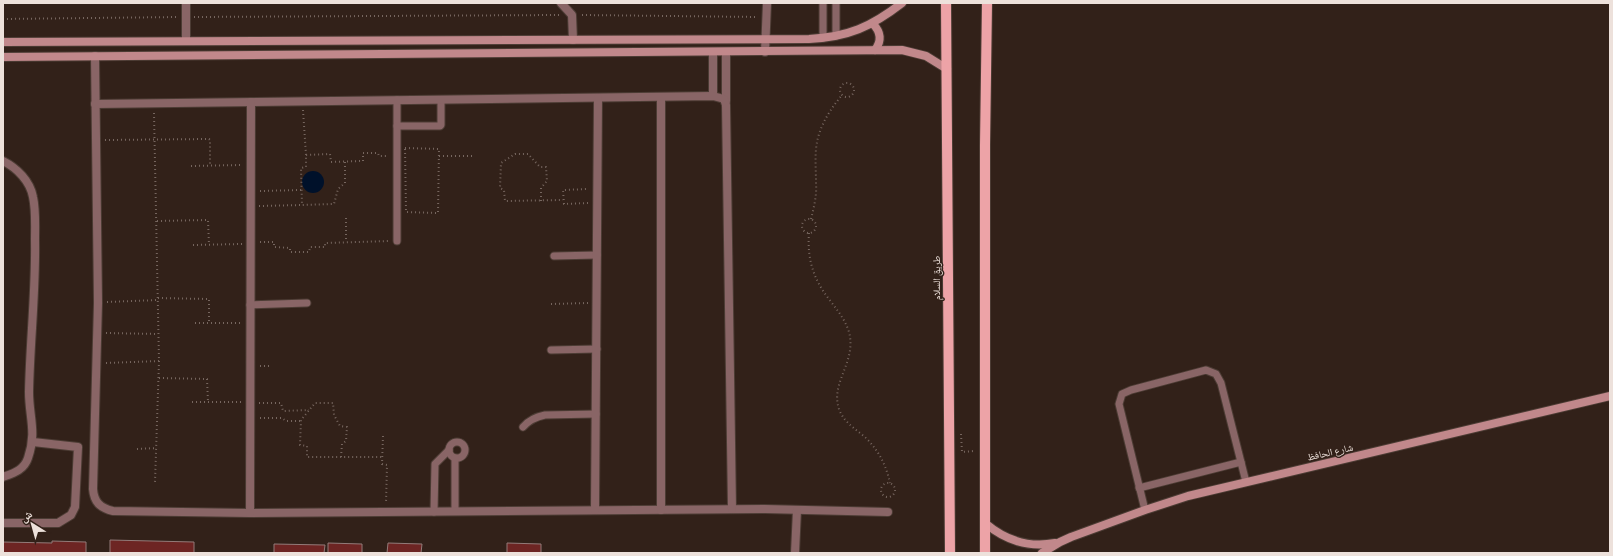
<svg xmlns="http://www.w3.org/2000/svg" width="1613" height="556" font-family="'PT Sans Narrow','Noto Naskh Arabic',sans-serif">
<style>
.water{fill:#00112a}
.building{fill:#6d2523;stroke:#937b79}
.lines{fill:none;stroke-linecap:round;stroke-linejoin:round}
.lane-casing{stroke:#4c3c34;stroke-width:9}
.street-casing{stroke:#4c3c34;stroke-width:10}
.secondary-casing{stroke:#4c3c34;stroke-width:10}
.primary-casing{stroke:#4c3c34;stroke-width:12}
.path{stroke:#76665f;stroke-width:2;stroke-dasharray:1 3;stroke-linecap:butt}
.lane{stroke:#896566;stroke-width:7}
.street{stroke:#896566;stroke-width:8}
.secondary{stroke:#c1888b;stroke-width:8}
.primary{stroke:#eda3a7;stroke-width:10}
.labels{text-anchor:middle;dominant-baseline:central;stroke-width:3;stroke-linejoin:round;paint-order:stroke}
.street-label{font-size:10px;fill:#ede1db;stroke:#322119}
</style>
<rect width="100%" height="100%" fill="#322119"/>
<!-- water -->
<circle class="water" cx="313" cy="182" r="11"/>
<!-- building -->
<g class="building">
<path d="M 110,540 L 194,542 L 194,553 L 110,553 Z"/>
<path d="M 52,541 L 86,542 L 86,553 L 3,553 L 3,542 L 52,543 Z"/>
<path d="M 328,543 L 362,544 L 362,553 L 328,553 Z"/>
<path d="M 388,543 L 422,544 L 421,553 L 387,553 Z"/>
<path d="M 507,543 L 541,544 L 541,553 L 507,553 Z"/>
<path d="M 274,544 L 325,545 L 324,553 L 274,553 Z"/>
</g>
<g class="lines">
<!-- lane casing -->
<g class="lane-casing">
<g id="lane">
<path d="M 823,3 L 823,38"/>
<path d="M 836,3 L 836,36"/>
<path d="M 397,100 L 397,126 L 440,126 L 441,125 L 441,100"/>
<path d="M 397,126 L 397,241"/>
<path d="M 554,256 L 597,255"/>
<path d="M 250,305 L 307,303"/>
<path d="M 551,350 L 597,349"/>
<path d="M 523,427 C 529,420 535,417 545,415 L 596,414"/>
<circle cx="457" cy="450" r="8"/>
<path d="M 1139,488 L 1241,462"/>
<path d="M 1145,510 L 1119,404 L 1122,394 L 1131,390 L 1206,370 L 1216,374 L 1221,383 L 1246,482"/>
<path d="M 455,511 L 455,458"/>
<path d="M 434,512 L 435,464 L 449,450"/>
</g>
</g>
<!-- street casing -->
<g class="street-casing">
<g id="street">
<path d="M 186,3 L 186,41"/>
<path d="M 561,3 L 572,15 L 573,40"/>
<path d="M 765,52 L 767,3"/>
<path d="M 95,56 L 98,303 L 93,489 C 94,502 100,508 113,511 L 250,513 L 765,509 L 888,512"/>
<path d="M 713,96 L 713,52"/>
<path d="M 661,97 L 661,510"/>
<path d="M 726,101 L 726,52"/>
<path d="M 95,104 L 713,96 L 724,99 L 726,105 L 732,509"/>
<path d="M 3,161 C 17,168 30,181 33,197 C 36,211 35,226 35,240 C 36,290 30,341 29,392 C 29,417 37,432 28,458 C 24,470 14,473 3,477"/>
<path d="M 595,510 L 598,98"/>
<path d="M 250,513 L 251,102"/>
<path d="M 3,523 L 58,523 L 71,515 L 75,507 L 78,447 L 33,442"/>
<path d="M 795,553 L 797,510"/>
</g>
</g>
<!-- secondary casing -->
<g class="secondary-casing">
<g id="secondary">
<path d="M 873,24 C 881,32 882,41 875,50"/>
<path d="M 3,42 L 809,39 C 848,37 871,27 902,3"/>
<path d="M 3,57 L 902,50 L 926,56 L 947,69"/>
<path d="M 985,523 C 1005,540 1029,548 1055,543"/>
<path d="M 1042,553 L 1060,542 L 1071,537 L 1145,510 L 1188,496 L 1610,396"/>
</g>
</g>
<!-- primary casing -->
<g class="primary-casing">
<g id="primary">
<path d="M 946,3 L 950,553"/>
<path d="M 985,553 L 985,145 L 987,3"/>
</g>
</g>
<!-- path -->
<g class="path">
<path d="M 582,15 L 758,17"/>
<path d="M 194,17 L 560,15"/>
<path d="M 3,19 L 178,17"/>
<circle cx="847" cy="90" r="7"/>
<path d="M 303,110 L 306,155"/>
<path d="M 154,113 L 159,361 L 155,482"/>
<path d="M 105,140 L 209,139 L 210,140 L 210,165"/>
<path d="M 405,148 L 439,149 L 438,213 L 406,212 Z"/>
<path d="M 439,156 L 473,156"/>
<path d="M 345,162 L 345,183 L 338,189 L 334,204 L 302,205 L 301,168 L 306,167 L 306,155 L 330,154 L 331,162 L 363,161 L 363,153 L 378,153 L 379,156 L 388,156"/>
<path d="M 191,166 L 242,165"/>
<path d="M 260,191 L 301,190"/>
<path d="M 541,201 L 541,188 L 547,181 L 546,167 L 540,167 L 528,154 L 515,154 L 501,163 L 500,188 L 504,190 L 505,201 L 563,200"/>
<path d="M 588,203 L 564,204 L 563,190 L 588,189"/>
<path d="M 259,206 L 302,205"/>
<path d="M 346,218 L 346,242"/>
<circle cx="809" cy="226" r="7"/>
<path d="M 811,219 C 814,207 817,195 816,183 C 816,172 815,160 816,149 C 818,128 829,111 842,95"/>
<path d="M 157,221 L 208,220 L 209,245"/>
<path d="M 809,233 C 807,258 813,279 829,299 C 837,310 845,319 849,332 C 857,362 830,382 839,409 C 844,423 856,429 866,438 C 879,451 886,465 890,483"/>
<path d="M 260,242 L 274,242 L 274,247 L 290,248 L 290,252 L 309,252 L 310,247 L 325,247 L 325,243 L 388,241"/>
<path d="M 193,245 L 242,244"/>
<path d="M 158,298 L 209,299 L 209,323"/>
<path d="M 107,302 L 158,300"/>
<path d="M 551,304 L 588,303"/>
<path d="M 195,323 L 242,323"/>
<path d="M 106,333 L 158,334"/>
<path d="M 106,363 L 159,361"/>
<path d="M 260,366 L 271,366"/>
<path d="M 159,378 L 207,379 L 208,402"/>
<path d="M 192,402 L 241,402"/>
<path d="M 259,403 L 281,403 L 283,411 L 309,410"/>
<path d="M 260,418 L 282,418 L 286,421 L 301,421"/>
<path d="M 961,434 L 962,452 L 974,451"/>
<path d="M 383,436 L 382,464 L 387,465 L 386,503"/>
<path d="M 137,449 L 157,448"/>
<path d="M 341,457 L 342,444 L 346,441 L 347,427 L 340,426 L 334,415 L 333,403 L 315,403 L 301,420 L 300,445 L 307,446 L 307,457 L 382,457"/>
<circle cx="888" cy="490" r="7"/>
</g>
<!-- lane -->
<use href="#lane" class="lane"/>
<!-- street -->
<use href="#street" class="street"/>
<!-- secondary -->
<use href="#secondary" class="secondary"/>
<!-- primary -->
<use href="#primary" class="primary"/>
</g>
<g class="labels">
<!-- street labels -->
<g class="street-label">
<text transform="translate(936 278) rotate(-90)">طريق السلام</text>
<text transform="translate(1330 452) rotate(-13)">شارع الحافظ</text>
</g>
</g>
<!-- border -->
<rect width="1613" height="556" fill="none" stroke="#ede1db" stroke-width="8"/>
<!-- north arrow -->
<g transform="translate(32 524) rotate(323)" stroke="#322119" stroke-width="3" paint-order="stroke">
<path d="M0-3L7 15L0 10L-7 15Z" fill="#ede1db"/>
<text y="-6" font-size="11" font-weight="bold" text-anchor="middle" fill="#ede1db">ش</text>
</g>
</svg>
